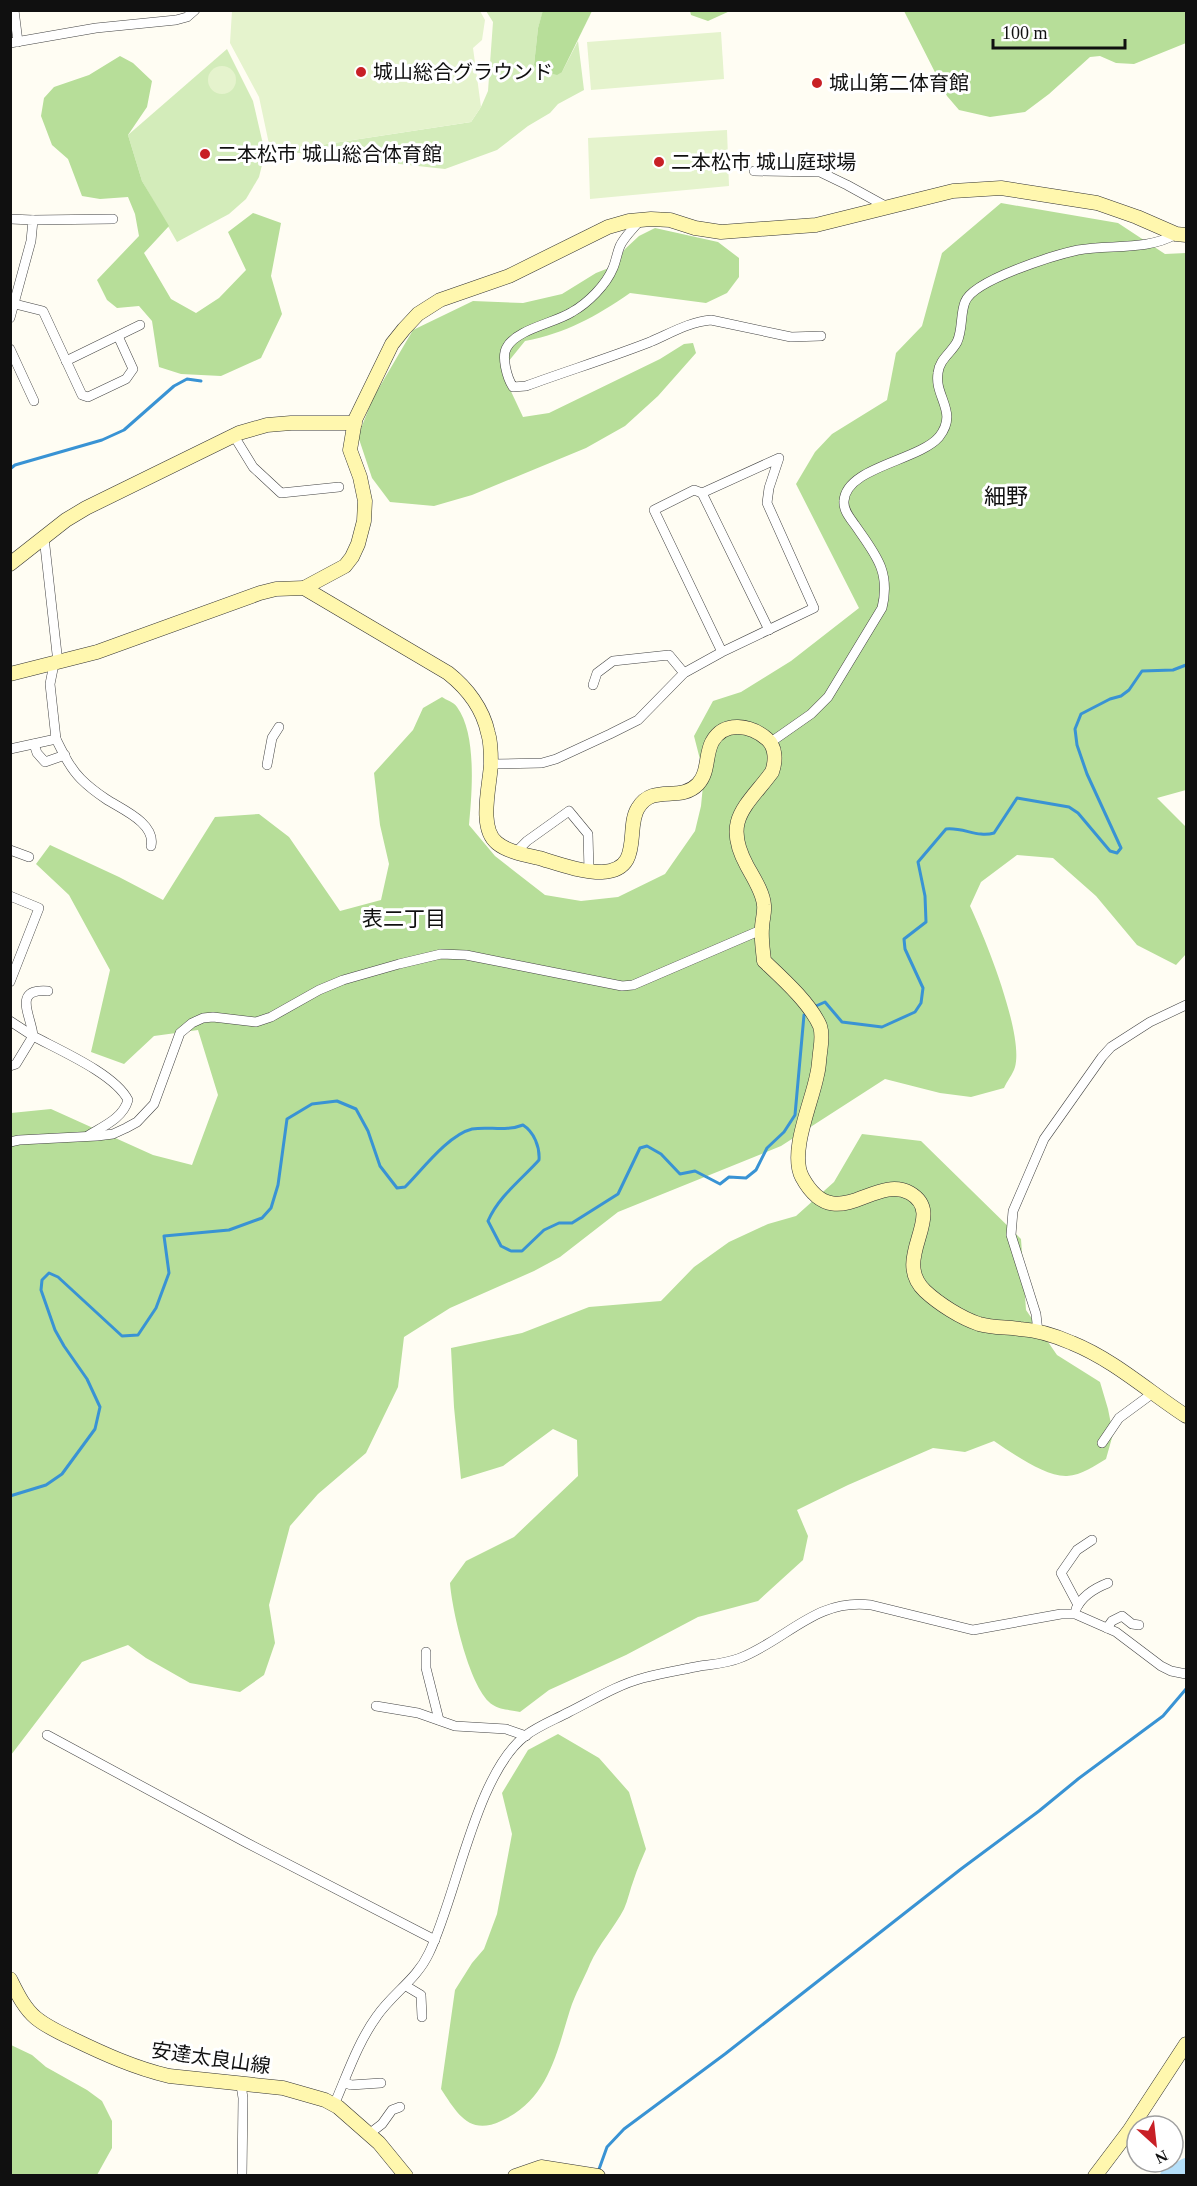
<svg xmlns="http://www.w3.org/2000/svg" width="1197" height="2186" font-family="'Times New Roman','Noto Sans JP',serif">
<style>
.green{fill:#d3ecba}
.forest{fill:#b7de99}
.pitch{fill:#e5f3cd}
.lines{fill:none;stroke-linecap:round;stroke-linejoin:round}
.stream{stroke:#3993d4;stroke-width:3}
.river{stroke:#b5dff9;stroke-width:16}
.street-casing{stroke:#434343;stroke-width:10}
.secondary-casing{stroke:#323232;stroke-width:15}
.street{stroke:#fff;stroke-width:9}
.secondary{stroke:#fff7ae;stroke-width:14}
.poi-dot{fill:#c82026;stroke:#fff;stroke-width:2}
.labels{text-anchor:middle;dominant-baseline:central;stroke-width:6;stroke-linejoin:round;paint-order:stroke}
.poi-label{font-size:20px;fill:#101010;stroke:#fff;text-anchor:start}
.street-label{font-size:20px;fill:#101010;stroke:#fff}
.neighbourhood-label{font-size:21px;fill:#101010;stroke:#fff}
.quarter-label{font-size:22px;fill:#101010;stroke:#fff}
</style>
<rect width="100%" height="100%" fill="#fffdf3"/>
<!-- green -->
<g class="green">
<path d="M 486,11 L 543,11 L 538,28 L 534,65 L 537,69 L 562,72 L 578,41 L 584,90 L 558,104 L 550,113 L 528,126 L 497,150 L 445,169 L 281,151 L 471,122 L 481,107 L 488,91 L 493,22 Z"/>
<path d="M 227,49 L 253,101 L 265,153 L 259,177 L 246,199 L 229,214 L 177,242 L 142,181 L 128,135 Z"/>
</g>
<!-- forest -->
<g class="forest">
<path d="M 543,10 L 592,11 L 562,72 L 557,75 L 537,69 L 534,65 L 538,28 Z"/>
<path d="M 690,11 L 690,10 L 730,11 L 708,21 L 691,15 Z"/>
<path d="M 904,11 L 1186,11 L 1186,43 L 1134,64 L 1116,63 L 1100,56 L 1090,57 L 1049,94 L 1025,112 L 990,117 L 959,110 L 947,96 Z"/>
<path d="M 120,56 L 133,63 L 152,81 L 147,107 L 128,135 L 142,181 L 169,226 L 144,253 L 171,299 L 196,313 L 219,298 L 246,270 L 228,232 L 253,213 L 281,223 L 271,276 L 282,314 L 261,358 L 221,376 L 181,374 L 159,367 L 152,321 L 139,306 L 117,308 L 107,300 L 97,280 L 139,236 L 135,214 L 128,197 L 100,199 L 82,196 L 68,159 L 52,145 L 41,116 L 44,98 L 54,87 L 89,75 Z"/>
<path d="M 1001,203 L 1118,223 L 1165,254 L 1186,253 L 1186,790 L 1157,798 L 1186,827 L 1186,954 L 1176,965 L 1137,945 L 1096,896 L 1053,858 L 1017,855 L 981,882 L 970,906 C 985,938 1024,1034 1015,1067 C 1013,1074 1007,1081 1004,1088 L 971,1097 L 940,1093 L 885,1079 L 781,1146 L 618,1212 L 560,1257 L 534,1271 L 450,1308 L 404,1337 L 398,1387 L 366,1453 L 318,1494 L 290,1526 L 269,1605 L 275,1643 L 264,1675 L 240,1692 L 190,1683 L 146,1658 L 128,1645 L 82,1662 L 11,1755 L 11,1113 L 51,1109 L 153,1155 L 192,1165 L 218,1095 L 198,1030 L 154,1036 L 124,1064 L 91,1052 L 110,970 L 69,895 L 36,864 L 50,845 L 119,877 L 163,900 L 215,817 L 259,814 L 289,837 L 340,911 L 381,900 L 389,864 L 380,825 L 374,773 L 413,730 L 423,708 L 442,697 C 446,700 454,702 457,707 C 477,734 472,793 469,825 L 495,856 L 545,895 L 581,901 L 618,897 L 665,874 L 695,831 L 701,806 L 704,775 L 694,736 L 713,701 L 741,692 L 791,661 L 859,608 L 796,484 L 815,452 L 832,434 L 887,400 L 896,353 L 922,326 L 942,253 Z"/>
<path d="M 655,228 L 718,242 L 739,258 L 739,277 L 727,293 L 706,303 L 630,293 C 595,317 566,333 525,341 L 504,367 L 508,385 L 523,417 L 549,413 L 660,359 L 684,344 L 693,343 L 696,353 L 658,396 L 625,426 L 586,448 L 472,495 L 434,506 L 390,502 L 372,478 L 358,436 L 373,398 L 413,330 L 473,301 L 523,303 L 562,294 L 596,273 L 614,266 L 625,249 L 639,236 Z"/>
<path d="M 862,1134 L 921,1141 L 1021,1239 L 1026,1310 L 1057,1355 L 1100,1382 L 1108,1409 L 1113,1434 L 1106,1459 C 1094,1466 1082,1475 1067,1476 C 1045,1477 1012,1453 994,1441 L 965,1452 L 933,1448 L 848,1485 L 797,1510 L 808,1536 L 803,1560 L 758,1601 L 698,1617 L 626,1655 L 549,1690 L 520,1712 C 513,1710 500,1710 493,1705 C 470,1691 452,1610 450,1583 L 466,1561 L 514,1537 L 578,1476 L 577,1440 L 553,1429 L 503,1466 L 461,1479 L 454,1407 L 451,1348 L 522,1333 L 589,1307 L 661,1301 L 694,1267 L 729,1242 L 768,1224 L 796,1216 L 834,1182 Z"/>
<path d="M 558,1734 L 599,1758 L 629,1792 L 646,1849 C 642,1859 637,1869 634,1879 C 630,1889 628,1900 624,1909 C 614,1928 599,1944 590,1964 C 584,1979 575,1994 570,2010 C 556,2055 548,2100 501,2121 C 469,2136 457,2113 441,2089 L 455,1990 L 472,1963 L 484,1949 L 497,1914 L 512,1834 L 502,1793 L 528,1750 Z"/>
<path d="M 11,2045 L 32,2055 L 46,2067 L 87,2090 L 102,2101 L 112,2121 L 112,2148 L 97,2175 L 11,2175 Z"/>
</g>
<!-- pitch -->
<g class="pitch">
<path d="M 232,11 L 480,11 L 485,20 L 482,40 L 473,48 L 481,107 L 471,122 L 281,151 L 269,144 L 259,97 L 230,43 Z"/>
<path d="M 721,32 L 724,79 L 591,90 L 587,42 Z"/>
<circle cx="222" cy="80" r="14"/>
<path d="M 727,130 L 729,186 L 590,199 L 588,138 Z"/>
</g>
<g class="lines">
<!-- stream -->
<g class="stream">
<path d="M 10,469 L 15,465 L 102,440 L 124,430 L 174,386 L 187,379 L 201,381"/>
<path d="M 816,1006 L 825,1002 L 842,1022 L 882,1027 L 915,1012 L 921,1003 L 923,988 L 905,949 L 904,939 L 926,922 L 925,896 L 918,862 L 946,829 C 963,827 978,838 994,833 L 1017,798 L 1069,807 L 1078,813 L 1110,851 L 1117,853 L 1121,848 L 1087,774 L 1077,745 L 1075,729 L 1081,714 L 1110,699 L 1121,696 L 1129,690 L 1142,671 L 1173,670 L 1186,665"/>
<path d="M 10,1496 L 46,1485 L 62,1474 L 95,1429 L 100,1407 L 87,1379 L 64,1346 L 55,1330 L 41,1290 L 42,1280 L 49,1273 L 58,1277 L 122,1336 L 138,1335 L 156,1308 L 169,1273 L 164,1236 L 229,1230 L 262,1218 L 271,1208 L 278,1185 L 287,1119 L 312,1104 L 337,1101 L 356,1109 L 368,1131 L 380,1166 L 397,1188 L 405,1187 C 422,1170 448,1135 472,1129 C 489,1126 505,1132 523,1125 C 534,1132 540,1147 539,1160 C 521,1180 499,1196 488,1221 L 501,1246 L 511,1251 L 522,1251 L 544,1230 L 559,1223 L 572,1223 L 618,1194 L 640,1148 L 647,1146 L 661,1154 L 680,1174 L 695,1171 L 720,1184 L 729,1177 L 746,1178 L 756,1170 L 767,1148 L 784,1132 L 795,1115 L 804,1015"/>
<path d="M 598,2172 L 607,2147 L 624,2129 L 725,2054 L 961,1869 L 1039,1811 L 1078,1779 L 1163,1716 L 1186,1689"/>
</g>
<!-- river -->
<path class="river" d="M 1168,2176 L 1186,2166"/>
<!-- street casing -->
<g class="street-casing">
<g id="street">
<path d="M 14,10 L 18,42"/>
<path d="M 10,43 L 96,28 L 176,20 L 187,17 L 195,10"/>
<path d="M 754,171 L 820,172 L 847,185 L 887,207"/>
<path d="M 10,219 L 33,220 L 31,241 L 10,318"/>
<path d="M 33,220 L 113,219"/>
<path d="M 640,220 C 634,228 624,237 620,246 C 617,253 616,261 613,268 C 606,285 588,303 572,312 C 555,323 517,329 507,347 C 501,356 507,378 513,387 L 526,386 C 567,371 609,358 650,342 C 671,333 689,322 711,320 L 791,337 L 821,336"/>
<path d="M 15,304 L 43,311 L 82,395 L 88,397 L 126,379 L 133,369 L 118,336"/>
<path d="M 10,349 L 34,401"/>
<path d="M 66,361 L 140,325"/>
<path d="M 234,436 L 253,467 L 281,493 L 339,487"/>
<path d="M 702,493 L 769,630"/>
<path d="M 44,537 L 58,663"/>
<path d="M 593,685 L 597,673 L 613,661 L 669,655 L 684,673"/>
<path d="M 56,739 C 63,753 70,768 81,779 C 88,786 97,793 106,799 C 121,809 156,823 151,846"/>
<path d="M 771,742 L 811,714 L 828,697 L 882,608 C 891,571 875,554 855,525 C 850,518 843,510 844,501 C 846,467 918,461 939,437 C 959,412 934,397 938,373 C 939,360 951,353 957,342 C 963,329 960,315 965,302 C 973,280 1055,255 1078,250 C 1110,244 1147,251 1176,234"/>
<path d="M 34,744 L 37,753 L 45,762 L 65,755"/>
<path d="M 10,749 L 56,739 L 50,684 L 54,664"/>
<path d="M 491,764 L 542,763 L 556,759 L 610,734 L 638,720 L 684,673 L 722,652 L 814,608 L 767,503 L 769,488 L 779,458 L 702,493 L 694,490 L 654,510 L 722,652"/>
<path d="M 267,765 L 272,738 L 279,727"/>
<path d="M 10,850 L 29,857"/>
<path d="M 516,852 L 527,841 L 569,811 L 588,834 L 589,871"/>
<path d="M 10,896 L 39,908 L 10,982"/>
<path d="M 48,991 C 11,988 32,1017 33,1036 C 59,1050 115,1074 128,1100 C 123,1118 104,1126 89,1135"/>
<path d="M 10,1021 L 33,1036 L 16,1064 L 10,1066"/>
<path d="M 10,1142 L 19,1140 L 97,1136 L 113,1134 L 126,1128 L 137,1122 L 154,1104 L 180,1033 L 192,1023 L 203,1018 L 213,1017 L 256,1022 L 271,1017 L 319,990 L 343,980 L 399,964 L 441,954 L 466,955 L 622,986 L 633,985 L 761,930"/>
<path d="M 1038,1332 L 1036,1314 L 1011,1235 L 1013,1211 L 1044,1139 L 1102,1057 L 1111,1047 L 1150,1022 L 1186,1005"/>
<path d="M 1102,1443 L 1119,1418 L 1153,1393"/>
<path d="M 1078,1605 L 1061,1573 L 1077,1550 L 1092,1540"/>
<path d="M 1076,1609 C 1082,1596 1095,1588 1108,1583"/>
<path d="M 1107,1628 L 1112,1621 L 1122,1616 L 1132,1624 L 1139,1625"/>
<path d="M 426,1652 L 426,1668 L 439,1720"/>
<path d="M 376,1706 L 418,1713 L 455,1726 L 506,1729 L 526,1736"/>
<path d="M 47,1735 L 247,1843 L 435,1940"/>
<path d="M 406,1986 L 421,1995 L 422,2017"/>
<path d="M 344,2082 L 351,2085 L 381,2083"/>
<path d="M 241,2085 L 243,2098 L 242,2176"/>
<path d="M 334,2105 C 347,2075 358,2042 377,2016 C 393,1993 417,1979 429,1953 C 457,1895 476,1774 525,1736 C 538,1726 554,1720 569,1712 C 593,1700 617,1685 643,1678 C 662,1673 681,1670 700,1666 C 714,1664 728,1663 740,1658 C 788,1639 816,1598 871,1605 L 973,1630 L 1061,1614 L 1075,1614 L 1116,1632 L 1161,1666 L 1171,1671 L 1186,1674"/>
<path d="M 369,2134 L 382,2124 L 392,2110 L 400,2107"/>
</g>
</g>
<!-- secondary casing -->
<g class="secondary-casing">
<g id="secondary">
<path d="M 10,564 L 66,520 L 86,508 L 239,433 L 267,425 L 291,423 L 355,423"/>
<path d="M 304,588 L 345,566 L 352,557 L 358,544 L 364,521 L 365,501 L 360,477 L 350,450 L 355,420 L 392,344 L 404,329 L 418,314 L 440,300 L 509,276 L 608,227 L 629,221 L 651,219 L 670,220 L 695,228 L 721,232 L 816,225 L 953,191 L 1001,188 L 1097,203 L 1137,217 L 1176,234 L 1186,235"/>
<path d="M 10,674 L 97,652 L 260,593 L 276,589 L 304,588 L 448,673 C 467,688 483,709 488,733 C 491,742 491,754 491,764 C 490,785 478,828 497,843 C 508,852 526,855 539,858 C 559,864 580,872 602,872 C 644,870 625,828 638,808 C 653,783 680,803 698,784 C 709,772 705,756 712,742 C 724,720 751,725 767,739 C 776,747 776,761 772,772 C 746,807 722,820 747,866 C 753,877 763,892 764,905 C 765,912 762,921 762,928 C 761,939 763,950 764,961 C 782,978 810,1003 820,1026 C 823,1035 821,1044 820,1053 C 819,1060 819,1068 817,1075 C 812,1102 789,1152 802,1177 C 835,1238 874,1173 910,1193 C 948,1215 890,1258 925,1291 C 939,1304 961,1318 979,1324 C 993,1328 1006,1327 1020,1329 C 1038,1330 1056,1336 1072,1343 C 1114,1360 1149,1392 1186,1416"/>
<path d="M 10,1979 C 17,1993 24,2008 36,2018 C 47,2027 60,2033 73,2039 C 104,2054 135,2068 169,2076 L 283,2088 L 325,2100 L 338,2107 L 379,2143 L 406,2176"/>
<path d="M 515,2176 L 541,2167 L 598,2176"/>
<path d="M 1095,2176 L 1129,2131 L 1186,2044"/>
</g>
</g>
<!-- street -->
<use href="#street" class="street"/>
<!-- secondary -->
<use href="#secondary" class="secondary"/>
</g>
<!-- markers -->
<g class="poi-dot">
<circle cx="361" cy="72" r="6"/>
<circle cx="817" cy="83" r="6"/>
<circle cx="205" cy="154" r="6"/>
<circle cx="659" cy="162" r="6"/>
</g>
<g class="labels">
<!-- poi labels -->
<g class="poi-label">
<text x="373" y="72">城山総合グラウンド</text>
<text x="829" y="83">城山第二体育館</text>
<text x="217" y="154">二本松市 城山総合体育館</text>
<text x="671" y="162">二本松市 城山庭球場</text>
</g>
<!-- street labels -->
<g class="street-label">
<text transform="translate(211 2058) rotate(8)">安達太良山線</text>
</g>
<!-- neighbourhood labels -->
<g class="neighbourhood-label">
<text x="404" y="919">表二丁目</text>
</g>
<!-- quarter labels -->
<g class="quarter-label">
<text x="1006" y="496">細野</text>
</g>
</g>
<!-- border -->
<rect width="1197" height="2186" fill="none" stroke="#101010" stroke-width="24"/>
<!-- north arrow -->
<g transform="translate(1155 2144) rotate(153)"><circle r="28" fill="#ffffff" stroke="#9f9f9f" stroke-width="1.5"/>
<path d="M0-4.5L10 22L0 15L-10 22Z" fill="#c82026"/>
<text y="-9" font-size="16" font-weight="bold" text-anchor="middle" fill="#101010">N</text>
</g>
<!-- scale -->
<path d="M993 39v9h132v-9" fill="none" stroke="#101010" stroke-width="3"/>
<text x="1002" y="39" font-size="18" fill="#101010" stroke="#ffffff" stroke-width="4.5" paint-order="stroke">100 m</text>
</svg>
